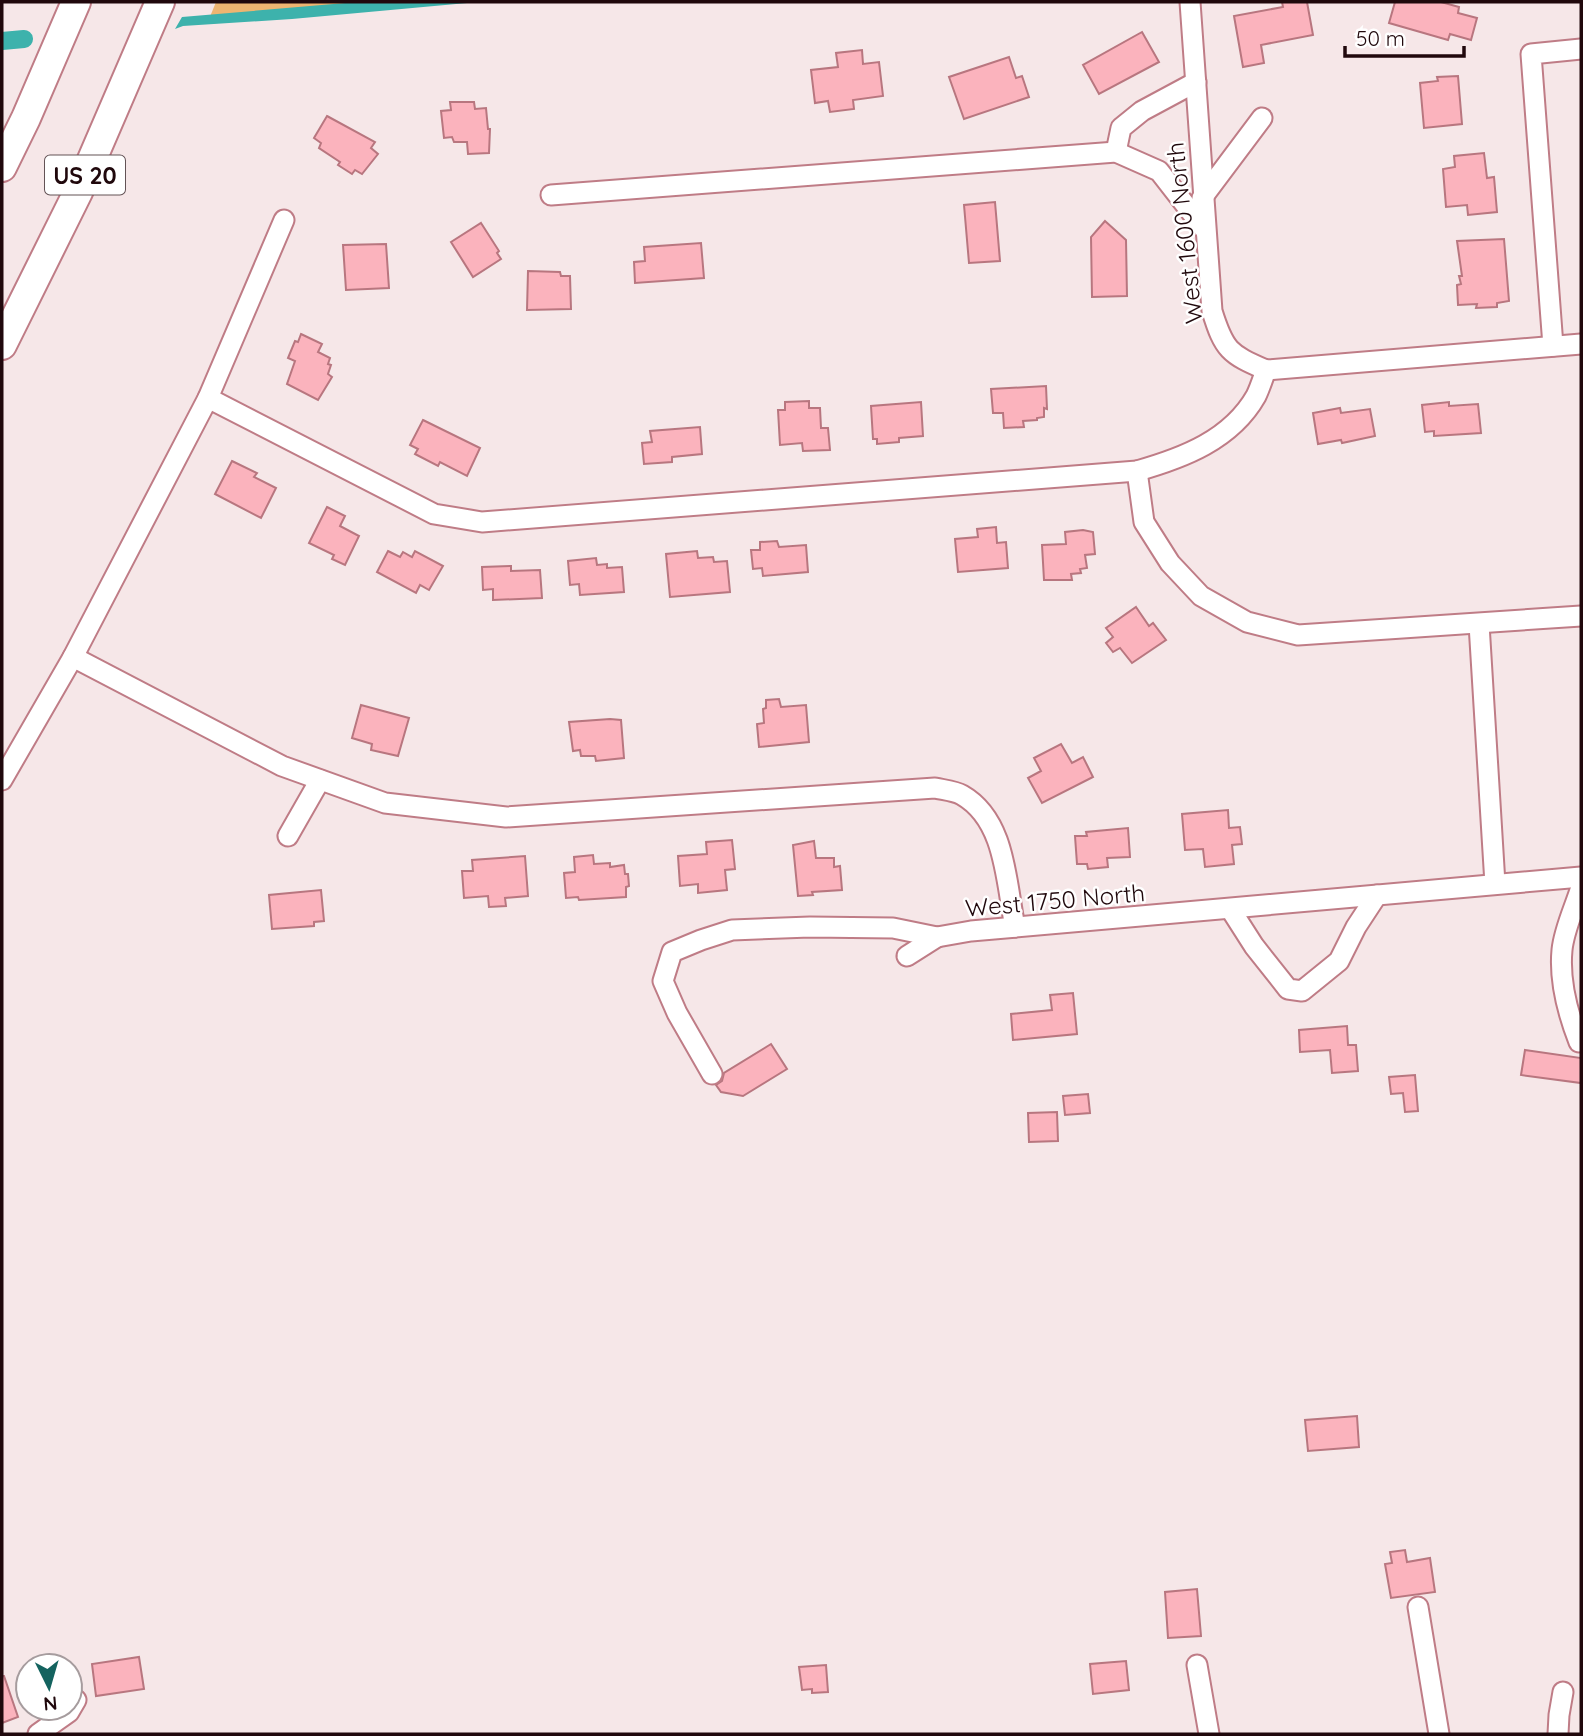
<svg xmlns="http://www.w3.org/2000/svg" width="1583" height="1736" font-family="Quicksand,sans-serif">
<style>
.green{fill:#eeb571}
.water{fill:#3db2ac}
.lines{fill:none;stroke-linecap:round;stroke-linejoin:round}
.canal{stroke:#3db2ac;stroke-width:18}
.building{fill:#fbb3bd;stroke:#b8767f;stroke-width:2}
.minor-casing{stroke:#bf7c86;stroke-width:23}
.highway-casing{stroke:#bf7c86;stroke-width:32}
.minor{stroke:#fff;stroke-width:19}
.highway{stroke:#fff;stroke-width:28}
.labels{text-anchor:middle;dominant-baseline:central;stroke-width:5;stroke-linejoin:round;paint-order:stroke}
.shield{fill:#fff;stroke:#635255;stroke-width:2}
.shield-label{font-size:23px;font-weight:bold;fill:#20080c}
.street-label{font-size:24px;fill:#20080c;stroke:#fff}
</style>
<rect width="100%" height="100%" fill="#f6e7e8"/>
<!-- green -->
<path class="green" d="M 216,2 L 462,2 L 207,24 Z"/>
<!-- water -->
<path class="water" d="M 357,2 L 478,2 L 292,19 L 183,26 L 175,29 L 182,17 Z"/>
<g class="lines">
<!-- canal -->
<path class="canal" d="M 2,41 L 24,39"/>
</g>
<!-- building -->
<g class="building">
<path d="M 1282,2 L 1307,2 L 1313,35 L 1261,45 L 1264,63 L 1243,67 L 1234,16 L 1283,7 Z"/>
<path d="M 1395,2 L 1441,2 L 1459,7 L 1458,13 L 1477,18 L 1471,40 L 1450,34 L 1448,40 L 1389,23 Z"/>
<path d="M 1142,32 L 1159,62 L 1099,94 L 1083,65 Z"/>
<path d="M 862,50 L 863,64 L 879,62 L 883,96 L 853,100 L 854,109 L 830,112 L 828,101 L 815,103 L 811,70 L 838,67 L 836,53 Z"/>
<path d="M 1009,57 L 1016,78 L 1022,76 L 1029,97 L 964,119 L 949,77 Z"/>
<path d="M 1458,76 L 1462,124 L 1424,128 L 1420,83 L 1438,81 L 1437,77 Z"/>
<path d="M 450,102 L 474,102 L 475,109 L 486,108 L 488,129 L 490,129 L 489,153 L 468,154 L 467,142 L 454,142 L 452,137 L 444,138 L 441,111 L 451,110 Z"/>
<path d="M 327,116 L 375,142 L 371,148 L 378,154 L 362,174 L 355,170 L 352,174 L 338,165 L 340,162 L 319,148 L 321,143 L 314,138 Z"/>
<path d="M 1484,153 L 1487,178 L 1494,177 L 1497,212 L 1468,215 L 1467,205 L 1446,207 L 1443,169 L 1455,167 L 1454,156 Z"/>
<path d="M 995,202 L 1000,261 L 969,263 L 964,205 Z"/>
<path d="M 1105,221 L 1126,240 L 1127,296 L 1092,297 L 1091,237 Z"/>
<path d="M 481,223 L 499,251 L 497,253 L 501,259 L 473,277 L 451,242 Z"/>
<path d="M 1504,239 L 1509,301 L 1497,303 L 1497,307 L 1476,308 L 1477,304 L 1458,305 L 1457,285 L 1461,284 L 1459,276 L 1462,276 L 1457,241 Z"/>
<path d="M 701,243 L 704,278 L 635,283 L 634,262 L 645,261 L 644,247 Z"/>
<path d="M 386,244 L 389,288 L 346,290 L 343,245 Z"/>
<path d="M 528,271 L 560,272 L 561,276 L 570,276 L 571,309 L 527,310 Z"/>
<path d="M 301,334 L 322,344 L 318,352 L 330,358 L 328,364 L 331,365 L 328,374 L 332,377 L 318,400 L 287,384 L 295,361 L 288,358 L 295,341 L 298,342 Z"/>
<path d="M 1046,386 L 1047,409 L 1044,408 L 1044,417 L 1037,418 L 1037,420 L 1023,421 L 1024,427 L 1004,428 L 1003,413 L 993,413 L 991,389 Z"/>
<path d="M 809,401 L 809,408 L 820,408 L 821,428 L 828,428 L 830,450 L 803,451 L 802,443 L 780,445 L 778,410 L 785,410 L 785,402 Z"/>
<path d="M 921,402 L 923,436 L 899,438 L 899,442 L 877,444 L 877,439 L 873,439 L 871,406 Z"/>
<path d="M 1449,402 L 1449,406 L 1478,404 L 1481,433 L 1434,436 L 1434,431 L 1425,432 L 1422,405 Z"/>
<path d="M 1340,408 L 1341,413 L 1370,409 L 1375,436 L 1342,443 L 1341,440 L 1318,444 L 1313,413 Z"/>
<path d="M 423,420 L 480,448 L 467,476 L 440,462 L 438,466 L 415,454 L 418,449 L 410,445 Z"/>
<path d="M 700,427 L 702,454 L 672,457 L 672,462 L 644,464 L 642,443 L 652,442 L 650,431 Z"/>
<path d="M 232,461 L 257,473 L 254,477 L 276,488 L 261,518 L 215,494 Z"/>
<path d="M 327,507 L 345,516 L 340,526 L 359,536 L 345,565 L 332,559 L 334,555 L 309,543 Z"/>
<path d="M 996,527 L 997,543 L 1006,542 L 1008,568 L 958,572 L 955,539 L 978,537 L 977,529 Z"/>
<path d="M 1083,530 L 1093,532 L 1095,554 L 1085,555 L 1087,568 L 1080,569 L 1081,573 L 1071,574 L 1072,580 L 1044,580 L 1042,545 L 1066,544 L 1065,532 Z"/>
<path d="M 777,541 L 779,547 L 806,545 L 808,572 L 763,576 L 762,568 L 753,569 L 751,550 L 760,550 L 760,542 Z"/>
<path d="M 388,551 L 400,557 L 403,552 L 412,557 L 415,551 L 443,566 L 429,590 L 420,585 L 416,593 L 377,572 Z"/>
<path d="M 697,551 L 698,558 L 713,557 L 714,562 L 727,561 L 730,592 L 670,597 L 666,554 Z"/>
<path d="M 596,558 L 597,565 L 607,564 L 607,568 L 622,567 L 624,592 L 580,595 L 579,584 L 570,585 L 568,561 Z"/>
<path d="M 511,566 L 511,571 L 540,570 L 542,598 L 493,600 L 493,589 L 483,590 L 482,567 Z"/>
<path d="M 1136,607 L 1149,626 L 1153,623 L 1166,640 L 1132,663 L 1120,648 L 1113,652 L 1106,643 L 1113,637 L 1106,628 Z"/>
<path d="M 779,699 L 781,707 L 806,705 L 809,742 L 759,747 L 757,724 L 764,723 L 763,709 L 766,708 L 766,700 Z"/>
<path d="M 361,705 L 409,718 L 398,756 L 371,750 L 372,744 L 352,738 Z"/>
<path d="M 610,719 L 621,720 L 624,758 L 596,761 L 595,756 L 581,756 L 580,750 L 573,751 L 569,722 Z"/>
<path d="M 1061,744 L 1072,763 L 1083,757 L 1093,777 L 1042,803 L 1028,778 L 1041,771 L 1034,758 Z"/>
<path d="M 1228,810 L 1229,828 L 1240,827 L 1242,844 L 1232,845 L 1234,864 L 1205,867 L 1203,849 L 1185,850 L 1182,814 Z"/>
<path d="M 1128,828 L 1130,857 L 1107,858 L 1108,867 L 1088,869 L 1087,864 L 1077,864 L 1075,836 L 1087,836 L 1086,832 Z"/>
<path d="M 732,840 L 735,869 L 725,870 L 727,890 L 698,893 L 698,884 L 680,886 L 678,856 L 707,854 L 706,842 Z"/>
<path d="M 814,841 L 816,858 L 834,858 L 834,867 L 840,866 L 842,890 L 812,892 L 813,895 L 798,896 L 793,845 Z"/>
<path d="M 593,855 L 594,864 L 610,863 L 610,867 L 624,865 L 625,874 L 628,874 L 629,886 L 626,887 L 626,897 L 579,900 L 578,897 L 566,898 L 564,873 L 575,872 L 574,857 Z"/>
<path d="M 525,856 L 528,896 L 505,898 L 506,906 L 489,907 L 488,896 L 464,898 L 462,871 L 473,871 L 472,860 Z"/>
<path d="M 321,890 L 324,921 L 314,922 L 314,926 L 272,929 L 269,895 Z"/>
<path d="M 1073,993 L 1077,1034 L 1013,1040 L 1011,1014 L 1052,1010 L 1050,995 Z"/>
<path d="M 1347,1026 L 1348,1045 L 1356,1045 L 1358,1071 L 1332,1073 L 1330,1050 L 1300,1052 L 1299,1030 Z"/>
<path d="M 771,1044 L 787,1069 L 743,1096 L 721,1092 L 716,1085 L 722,1081 L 724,1073 Z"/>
<path d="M 1525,1050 L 1581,1058 L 1581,1083 L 1521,1075 Z"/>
<path d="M 1415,1075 L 1418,1111 L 1405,1112 L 1403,1093 L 1391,1094 L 1389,1077 Z"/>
<path d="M 1088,1094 L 1090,1113 L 1065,1115 L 1063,1096 Z"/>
<path d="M 1057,1112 L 1058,1141 L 1029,1142 L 1028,1113 Z"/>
<path d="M 1357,1416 L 1359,1447 L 1308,1451 L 1305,1420 Z"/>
<path d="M 1405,1550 L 1407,1562 L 1430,1558 L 1435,1592 L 1391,1598 L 1385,1564 L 1392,1563 L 1390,1552 Z"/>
<path d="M 1197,1589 L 1201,1636 L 1168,1638 L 1165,1592 Z"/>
<path d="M 139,1657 L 144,1689 L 96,1696 L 92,1664 Z"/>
<path d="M 1126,1661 L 1129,1690 L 1093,1694 L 1090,1664 Z"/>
<path d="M 826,1665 L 828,1692 L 812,1693 L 812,1689 L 802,1690 L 799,1667 Z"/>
<path d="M 2,1676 L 4,1676 L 18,1717 L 2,1723 Z"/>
</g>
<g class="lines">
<!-- minor casing -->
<g class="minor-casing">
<g id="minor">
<path d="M 1190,2 L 1212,311 C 1224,350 1229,354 1266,370 L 1581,344"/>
<path d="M 1116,152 L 1121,128 L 1142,111 L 1196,82"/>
<path d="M 551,195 L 1116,152 L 1159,171 L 1205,230"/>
<path d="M 1202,198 L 1262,118"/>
<path d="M 1553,346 L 1531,54 L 1581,49"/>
<path d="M 208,398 L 434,514 L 482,522 L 1137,471 C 1183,458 1231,440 1256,396 C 1260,388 1263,378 1266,370"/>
<path d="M 1137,471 L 1144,522 L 1170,563 L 1201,596 L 1247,622 L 1298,635 L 1581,616"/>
<path d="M 1479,624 L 1495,884"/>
<path d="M 73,657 L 282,766 L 385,803 L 506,817 L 935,788 C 944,790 955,791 962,795 C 1006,820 1006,883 1015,927"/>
<path d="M 2,780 L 73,657 L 208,398 L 284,220"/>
<path d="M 288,836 L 320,780"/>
<path d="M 1231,910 L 1254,946 L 1288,989 L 1302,991 L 1339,961 L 1356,927 L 1377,895"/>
<path d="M 907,956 L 937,937"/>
<path d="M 1579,1042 C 1568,1014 1559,981 1562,950 C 1564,929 1575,907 1581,887"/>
<path d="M 712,1074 L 677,1013 L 663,981 L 672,952 L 701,940 L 732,930 L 810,927 L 893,928 L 937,937 L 971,931 L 1581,877"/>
<path d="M 1418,1607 L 1439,1734"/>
<path d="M 1197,1665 L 1209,1734"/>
<path d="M 38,1734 L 69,1712 L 76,1700"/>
<path d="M 1558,1734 L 1559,1715 L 1563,1692"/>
</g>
</g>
<!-- highway casing -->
<g class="highway-casing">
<g id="highway">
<path d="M 2,167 L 26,118 L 76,2"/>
<path d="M 2,345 L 78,192 L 160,2"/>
</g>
</g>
<!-- minor -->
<use href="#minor" class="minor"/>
<!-- highway -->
<use href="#highway" class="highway"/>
</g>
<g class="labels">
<!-- shield labels -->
<rect class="shield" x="45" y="155.5" width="80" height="39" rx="5"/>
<g class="shield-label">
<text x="85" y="175">US 20</text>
</g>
<!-- street labels -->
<g class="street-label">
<text transform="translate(1184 233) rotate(-96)">West 1600 North</text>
<text transform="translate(1055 900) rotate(-5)">West 1750 North</text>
</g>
</g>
<!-- border -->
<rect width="1583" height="1736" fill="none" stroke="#20080c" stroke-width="7"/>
<!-- north arrow -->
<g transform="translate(49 1687) rotate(175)"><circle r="33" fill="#ffffff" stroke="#a69c9e" stroke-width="2"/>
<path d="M0-5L12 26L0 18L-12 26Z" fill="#14635f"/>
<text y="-10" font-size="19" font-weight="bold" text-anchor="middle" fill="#20080c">N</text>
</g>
<!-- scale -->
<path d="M1345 46v10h119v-10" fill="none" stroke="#20080c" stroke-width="3.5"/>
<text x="1356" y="46" font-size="21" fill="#20080c" stroke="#ffffff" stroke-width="5" paint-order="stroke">50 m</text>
</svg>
